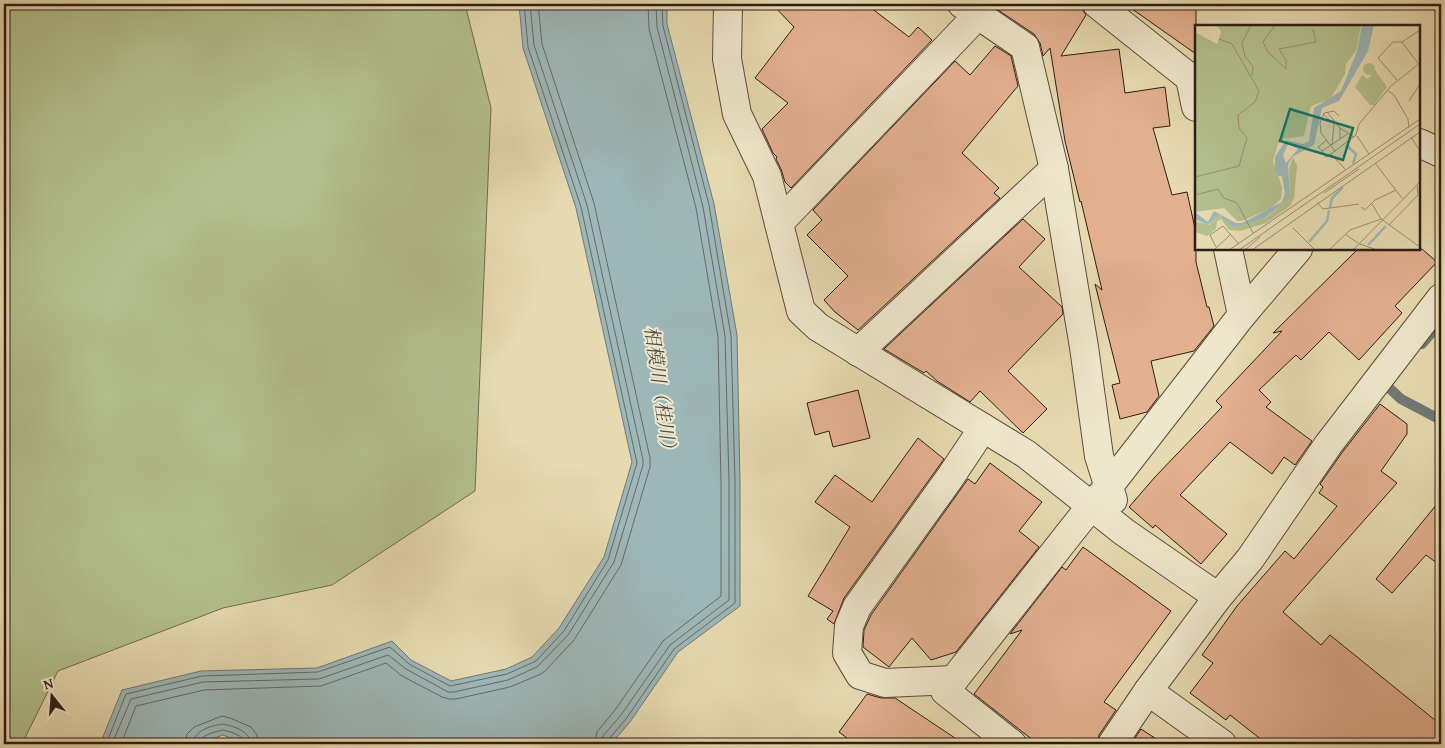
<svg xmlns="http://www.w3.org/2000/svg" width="1445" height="748" font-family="'Gentium Book Plus','Noto Serif JP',serif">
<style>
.green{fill:#b3c08d;stroke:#706e50}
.water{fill:#9db7b8;stroke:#717976}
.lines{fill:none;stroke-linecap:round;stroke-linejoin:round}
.shore{stroke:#666a66;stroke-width:1}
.stream{stroke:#717976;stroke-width:10}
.building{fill:#e3b090;stroke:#2e1d14}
.minor-casing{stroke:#5c4c3b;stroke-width:30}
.minor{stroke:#efe7cc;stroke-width:28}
.labels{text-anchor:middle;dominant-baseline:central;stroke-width:4;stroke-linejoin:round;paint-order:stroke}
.water-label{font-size:19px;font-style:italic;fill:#4f4b45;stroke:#efe7cc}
.inset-river{fill:none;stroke:#9db7b8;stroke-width:2.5}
.inset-road{fill:none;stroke:#9d8e72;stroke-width:1}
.view{fill:#0f766e;fill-opacity:0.15;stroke:#0f766e;stroke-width:2.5}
.inset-edge{fill:none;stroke:#2e1d14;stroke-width:2.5}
</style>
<rect width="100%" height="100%" fill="#e7dab0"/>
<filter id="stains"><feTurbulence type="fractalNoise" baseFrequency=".004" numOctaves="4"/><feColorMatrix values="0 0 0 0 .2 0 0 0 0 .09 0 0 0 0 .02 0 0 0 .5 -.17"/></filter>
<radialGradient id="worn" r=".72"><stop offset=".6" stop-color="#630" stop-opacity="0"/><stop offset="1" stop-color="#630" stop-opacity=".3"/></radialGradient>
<!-- green -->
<path class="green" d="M 4,4 L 465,4 L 491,108 L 475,491 L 332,585 L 223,608 L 58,671 L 22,744 L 4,744 Z"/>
<!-- water -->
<path class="water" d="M 519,4 L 667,4 L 667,24 L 714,204 L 737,335 L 740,482 L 740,606 L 678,652 L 630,722 L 611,744 L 245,744 L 223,735 L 198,744 L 100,744 L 122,690 L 201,671 L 317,668 L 392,641 L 411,660 L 451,681 L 506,669 L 532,657 L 559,628 L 604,557 L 632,462 L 576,208 L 523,48 Z"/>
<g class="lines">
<!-- shore -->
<g class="shore">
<path d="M 106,744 L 126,694 L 202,676 L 318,672 L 390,647 L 409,664 L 450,686 L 507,674 L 536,661 L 564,631 L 608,560 L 637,463 L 581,207 L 528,47 L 524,4"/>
<path d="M 112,744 L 131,699 L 203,682 L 319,679 L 388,655 L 406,669 L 448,692 L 454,692 L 508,680 L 537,667 L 568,635 L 614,562 L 643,465 L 643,460 L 587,205 L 534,45 L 530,4"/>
<path d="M 121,744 L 136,706 L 204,690 L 321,686 L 386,663 L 402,676 L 442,697 L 449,699 L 456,699 L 510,687 L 541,674 L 546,670 L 574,640 L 621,565 L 650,467 L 650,458 L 594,203 L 542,44 L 538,4"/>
<path d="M 185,744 L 187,734 L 194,727 L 222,716 L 230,718 L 251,727 L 257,735 L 259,744"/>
<path d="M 193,744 C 194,730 211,726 222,724 C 234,726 250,731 251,744"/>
<path d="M 199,744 C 200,735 214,732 223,730 C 231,732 244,735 245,744"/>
<path d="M 594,744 L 597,732 L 615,710 L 663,641 L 721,596 L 721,482 L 718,337 L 696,208 L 649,29 L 648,4"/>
<path d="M 601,744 L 603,736 L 621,715 L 670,645 L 729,600 L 729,482 L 725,336 L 703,207 L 657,27 L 656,4"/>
<path d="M 607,744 L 609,739 L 626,719 L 674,649 L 735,603 L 735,482 L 731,336 L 709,205 L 663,26 L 662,4"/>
</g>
<!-- stream -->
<g class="stream">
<path d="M 1422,344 L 1441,322"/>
<path d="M 1391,379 L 1386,385 L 1401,399 L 1441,420"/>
</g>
</g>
<!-- building -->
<g class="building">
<path d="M 772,4 L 866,4 L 909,37 L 918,27 L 932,40 L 791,188 L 785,182 L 781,169 L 776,159 L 777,157 L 773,153 L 762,129 L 788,103 L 755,78 L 794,27 Z"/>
<path d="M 989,4 L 1082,4 L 1082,9 L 1086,15 L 1061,56 L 1119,49 L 1125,93 L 1165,87 L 1170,126 L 1153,128 L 1172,195 L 1187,192 L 1196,233 L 1196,262 L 1207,307 L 1209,307 L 1214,326 L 1194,351 L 1151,361 L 1159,396 L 1147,412 L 1120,419 L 1112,385 L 1120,383 L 1095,284 L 1102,290 L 1081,201 L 1080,202 L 1065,141 L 1050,48 L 1043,56 L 1040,43 L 1034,34 Z"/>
<path d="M 1125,4 L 1196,4 L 1196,54 Z"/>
<path d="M 995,46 L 1011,56 L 1018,86 L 962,153 L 999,188 L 994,193 L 1000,198 L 858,330 L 835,312 L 824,300 L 848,276 L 807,235 L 822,220 L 813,210 L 955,61 L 970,75 Z"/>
<path d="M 1023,219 L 1045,239 L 1019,267 L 1062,307 L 1063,314 L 1008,371 L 1047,409 L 1023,433 L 980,391 L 970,402 L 937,381 L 926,371 L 924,373 L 884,349 Z"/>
<path d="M 1358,249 L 1422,249 L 1437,262 L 1395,306 L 1402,313 L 1359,360 L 1329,332 L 1301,360 L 1296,355 L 1259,390 L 1271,402 L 1266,407 L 1312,441 L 1295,465 L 1284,457 L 1272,474 L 1230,442 L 1180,495 L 1227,534 L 1201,564 L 1155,525 L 1153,528 L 1129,507 L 1155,477 L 1222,407 L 1216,401 L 1282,331 L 1273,333 Z"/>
<path d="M 858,390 L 870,438 L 833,447 L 829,431 L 815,435 L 807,403 Z"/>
<path d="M 1380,404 L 1407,424 L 1407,434 L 1381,471 L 1397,483 L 1283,612 L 1321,645 L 1330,635 L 1441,725 L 1441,744 L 1267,744 L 1230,715 L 1226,720 L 1190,693 L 1213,663 L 1202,655 L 1237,606 L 1285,551 L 1294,559 L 1337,506 L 1319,493 L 1323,487 L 1320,484 L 1341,454 Z"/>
<path d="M 918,438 L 944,459 L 844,598 L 834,624 L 827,619 L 833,611 L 808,596 L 850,527 L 815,502 L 835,475 L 872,502 Z"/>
<path d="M 990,463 L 1042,502 L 1019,531 L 1039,547 L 956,652 L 931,660 L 912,638 L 889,667 L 863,647 L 864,630 L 871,615 L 968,479 L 975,484 Z"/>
<path d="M 1441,499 L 1441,566 L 1426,555 L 1392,593 L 1376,579 Z"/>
<path d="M 1083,547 L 1171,611 L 1104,702 L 1116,710 L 1099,735 L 1097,744 L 1038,744 L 974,694 L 1022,630 L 1010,634 L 1062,567 L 1066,570 Z"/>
<path d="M 867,694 L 881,698 L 895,698 L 964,744 L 855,744 L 839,732 Z"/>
<path d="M 1141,729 L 1164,744 L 1131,744 Z"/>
</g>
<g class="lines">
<!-- minor casing -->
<g class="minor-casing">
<g id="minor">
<path d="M 728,4 L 727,59 L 737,114 L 767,176 L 801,311 L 818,327 L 1026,454 L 1124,532 L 1218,597"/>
<path d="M 962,4 L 1025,47 L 1054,169 L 1084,347 L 1099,456 L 1113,500"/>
<path d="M 1097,4 L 1190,78"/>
<path d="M 1196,76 L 1190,78 L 1196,107"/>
<path d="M 1419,143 L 1441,153"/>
<path d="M 779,223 L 978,15"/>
<path d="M 1228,249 L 1242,315"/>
<path d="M 858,352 L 1054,169"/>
<path d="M 954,680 L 885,683 L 860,675 L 847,653 L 849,626 L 857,607 L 949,479 L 983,428"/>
<path d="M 1012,744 L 945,691 L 1091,506 L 1109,486 L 1242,315 L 1298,249"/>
<path d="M 1112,744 L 1148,691"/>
<path d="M 1222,744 L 1148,691 L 1218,597 L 1250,559 L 1328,445 L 1441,298"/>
</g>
</g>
<!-- minor -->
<use href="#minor" class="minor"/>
</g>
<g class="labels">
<!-- water labels -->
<g class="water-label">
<text transform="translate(661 392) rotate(82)">相模川（桂川）</text>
</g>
</g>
<!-- overview -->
<g transform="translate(1195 25)">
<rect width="225" height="225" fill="#e7dab0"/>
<path d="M 22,0 L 166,0 L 161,26 L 151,39 L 150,49 L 139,68 L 135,74 L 116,81 L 109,111 L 89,114 L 83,119 L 78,136 L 87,162 L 86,174 L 76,183 L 47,196 L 42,196 L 29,183 L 0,187 L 0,7 L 22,19 L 26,7 ZM168 44a6 6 0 1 1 12 0a6 6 0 1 1-12 0ZM 180,45 L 192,62 L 179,80 L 175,80 L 160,62 L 167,50 L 173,54 ZM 98,132 L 102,141 L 99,173 L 95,181 L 71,198 L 45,206 L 34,205 L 26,194 L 22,196 L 21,204 L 12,211 L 0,207 L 0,196 L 14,200 L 24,191 L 29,192 L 38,202 L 71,193 L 95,172 L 94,143 Z" fill="#b3c08d"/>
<path d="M 167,0 L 179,0 L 173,26 L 144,76 L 127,83 L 119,120 L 97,132 L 93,140 L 95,172 L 70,193 L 45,201 L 37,202 L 25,190 L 13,200 L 0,194 L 1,188 L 13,197 L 19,186 L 41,198 L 47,198 L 87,177 L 90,168 L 87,151 L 83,151 L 80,144 L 80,132 L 91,115 L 108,119 L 114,116 L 119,83 L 146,66 L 162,26 ZM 93,119 L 103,124 L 91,138 L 88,130 Z" fill="#9db7b8" fill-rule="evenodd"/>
<path class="inset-river" d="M 151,120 L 161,129 L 158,139M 135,183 L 137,173 L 148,162M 114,217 L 132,196 L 134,185M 173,220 L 191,201"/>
<path class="inset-road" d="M 56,0 L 47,18 L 50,31 L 58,42 L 57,51M 80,0 L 68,17 L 73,27 L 91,44 L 91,35 L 84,24 L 121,17 L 118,4M 207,17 L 225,41M 202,55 L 183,33 L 198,17 L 207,17 L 225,5M 193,66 L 199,70 L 213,94 L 214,103M 214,76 L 225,59M 132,87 L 145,103M 128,89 L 139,99 L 137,120M 162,111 L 174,129M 216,112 L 225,126M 145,114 L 145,103 L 159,112M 127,126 L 123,122 L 132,115M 140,126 L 126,108 L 125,98 L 129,88 L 139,86 L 144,91M 136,129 L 131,132 L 127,126 L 154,108M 180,138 L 207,173M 150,144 L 136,129 L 161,110 L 164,99 L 196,61 L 225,38M 0,152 L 44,141 L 52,113 L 44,103 L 43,90 L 60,77 L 64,66 L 37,19 L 24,14M 129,168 L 164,144M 0,170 L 23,164 L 29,173 L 42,178 L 58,208M 122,177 L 128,184 L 164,179M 166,182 L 170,185 L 180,175 L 201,165M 186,194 L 225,222M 194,200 L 223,170 L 222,161M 98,203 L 120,225M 150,209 L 163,218M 165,219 L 182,225M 21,222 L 15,210 L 28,201 L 43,218M 19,225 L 36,209M 34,225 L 225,94M 44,225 L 225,99M 50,225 L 65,212M 57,225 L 225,107M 134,225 L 155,205 L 186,194 L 177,179M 158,225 L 225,157"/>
<path class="view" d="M 95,84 L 158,103 L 148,135 L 85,116 Z"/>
<rect width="225" height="225" class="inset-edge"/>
</g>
<!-- margin -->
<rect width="1445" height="748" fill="none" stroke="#e7dab0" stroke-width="20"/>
<rect x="5" y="5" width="1435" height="738" fill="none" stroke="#2e1d14" stroke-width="2.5"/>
<rect x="10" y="10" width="1425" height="728" fill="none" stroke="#2e1d14"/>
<!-- north arrow -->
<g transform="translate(52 696) rotate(343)" stroke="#efe7cc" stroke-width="4" paint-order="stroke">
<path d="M0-4L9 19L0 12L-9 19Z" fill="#2e1d14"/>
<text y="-8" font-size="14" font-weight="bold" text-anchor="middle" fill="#2e1d14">N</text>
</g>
<rect width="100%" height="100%" filter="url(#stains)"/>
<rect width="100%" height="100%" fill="url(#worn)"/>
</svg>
